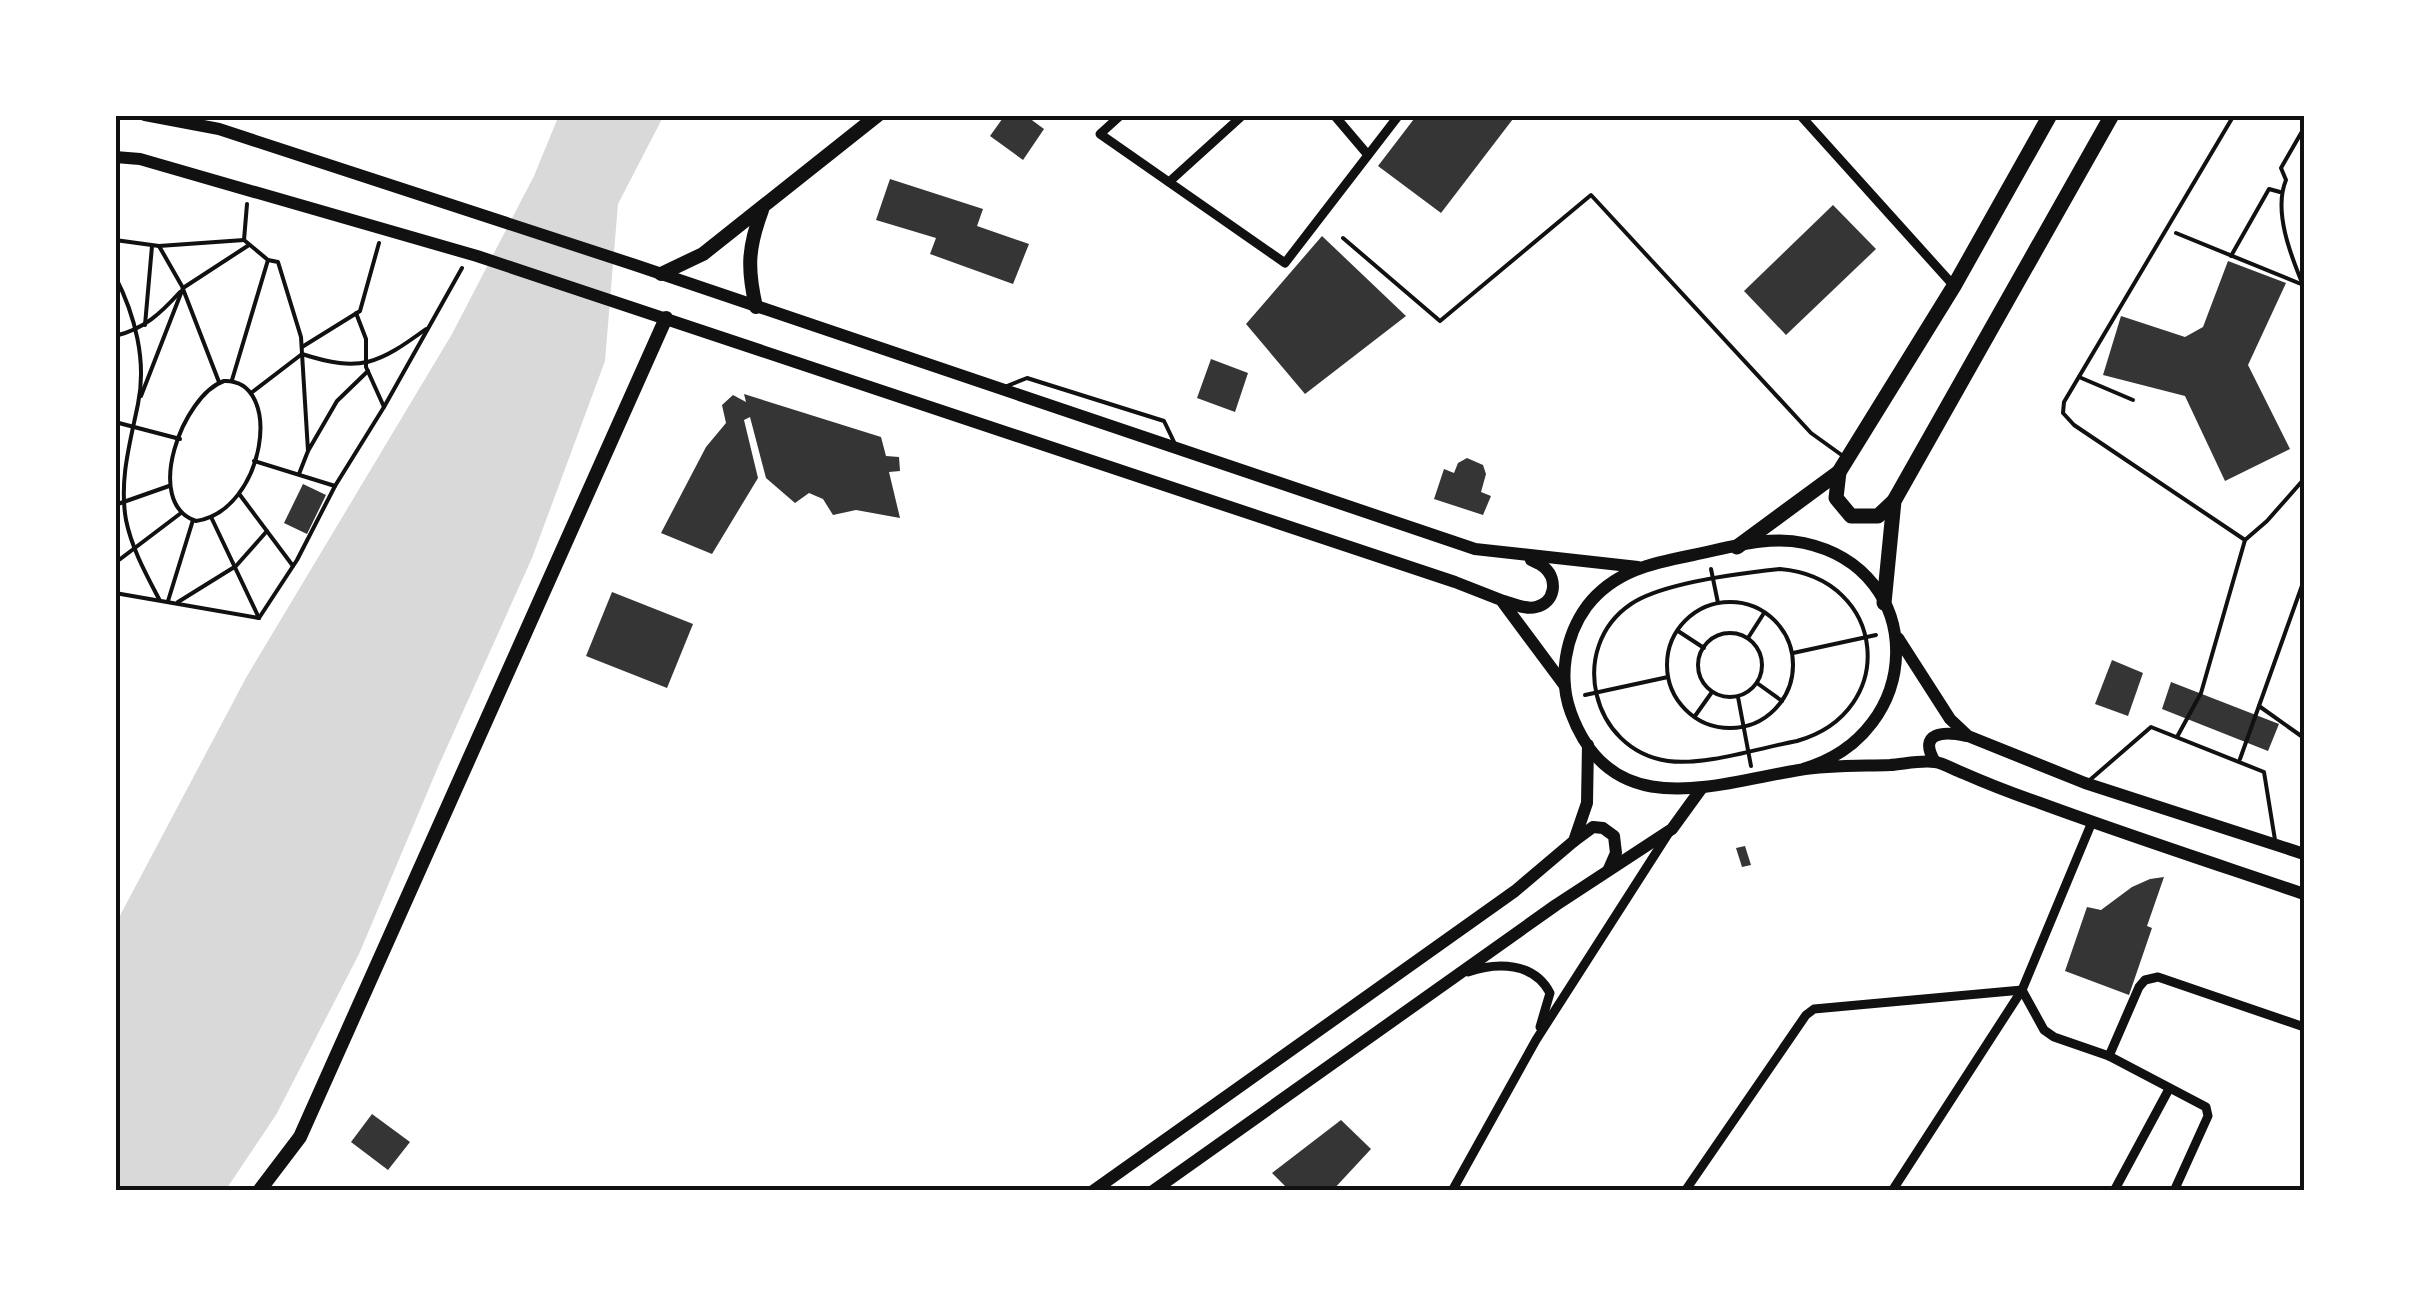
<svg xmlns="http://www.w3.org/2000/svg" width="2419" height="1306" font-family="Roboto,sans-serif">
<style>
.water{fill:#d9d9d9}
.building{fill:#353535}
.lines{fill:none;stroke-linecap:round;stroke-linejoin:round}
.path{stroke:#111;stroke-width:4}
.service{stroke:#111;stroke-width:4}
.minor{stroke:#111;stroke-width:9}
.secondary{stroke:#111;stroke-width:12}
.primary{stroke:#111;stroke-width:14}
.trunk{stroke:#111;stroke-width:15}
.neatline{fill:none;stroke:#111;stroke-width:4}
</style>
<rect width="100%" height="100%" fill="#fff"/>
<!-- water -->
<path class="water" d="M 559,115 L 664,115 L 618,204 L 605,361 L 532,558 L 438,767 L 359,954 L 276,1115 L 225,1191 L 115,1191 L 115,925 L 247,676 L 452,334 L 534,176 Z"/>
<!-- building -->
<g class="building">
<path d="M 1005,115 L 1025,115 L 1044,129 L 1023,160 L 990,136 Z"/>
<path d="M 1417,115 L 1516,115 L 1441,213 L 1378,166 Z"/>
<path d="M 890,179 L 983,209 L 977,226 L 1029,244 L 1013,284 L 930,254 L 936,238 L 876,220 Z"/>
<path d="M 1833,205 L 1876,249 L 1786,335 L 1744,291 Z"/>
<path d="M 1322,236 L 1406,316 L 1305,394 L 1246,324 Z"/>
<path d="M 2228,261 L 2286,283 L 2248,365 L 2290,449 L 2225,481 L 2185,396 L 2103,375 L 2121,316 L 2185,337 L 2203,327 Z"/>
<path d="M 1211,359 L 1248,373 L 1235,412 L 1197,398 Z"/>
<path d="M 744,394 L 881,437 L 886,456 L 899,457 L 900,471 L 889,472 L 900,518 L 856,510 L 833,515 L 823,499 L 809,493 L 795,503 L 766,478 L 750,417 L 744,420 L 758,478 L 712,554 L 661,533 L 706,447 L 726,423 L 722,405 L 733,395 L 746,402 Z"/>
<path d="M 1467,458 L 1483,465 L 1486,474 L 1481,492 L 1491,496 L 1483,515 L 1434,499 L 1444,469 L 1454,473 L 1458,463 Z"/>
<path d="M 303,484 L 326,495 L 307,534 L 284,523 Z"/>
<path d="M 612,592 L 693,624 L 667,688 L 586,656 Z"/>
<path d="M 2112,660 L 2143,673 L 2128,716 L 2095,704 Z"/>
<path d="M 2171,682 L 2279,724 L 2268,751 L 2162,709 Z"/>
<path d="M 1745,846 L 1751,865 L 1742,867 L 1736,848 Z"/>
<path d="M 2164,877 L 2147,926 L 2152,928 L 2129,995 L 2065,971 L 2087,907 L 2101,910 L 2132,887 L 2150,879 Z"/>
<path d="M 372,1114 L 410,1142 L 388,1170 L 351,1142 Z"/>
<path d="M 1341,1120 L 1371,1149 L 1332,1191 L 1290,1191 L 1272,1173 Z"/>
</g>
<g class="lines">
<!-- path -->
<g class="path">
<path d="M 2303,115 L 2304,116"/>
<path d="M 247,204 L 244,240 L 268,260 L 278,262 L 301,337 L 308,451 L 337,401 L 368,371"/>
<path d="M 2176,233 L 2301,284"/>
<path d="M 115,240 L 159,246 L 183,288 L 249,245"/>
<path d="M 159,246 L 244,240"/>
<path d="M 2231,256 L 2269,189 L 2280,192"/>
<path d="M 115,276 C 135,315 147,361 138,404 C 130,443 119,480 126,520 C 132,549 146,574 159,599"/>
<path d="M 2303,285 C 2291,256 2273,211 2286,180 L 2281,168 L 2304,128"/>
<path d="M 183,289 L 219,382"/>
<path d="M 356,313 L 366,339 L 366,367 L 384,407"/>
<path d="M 145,325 L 152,246"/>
<path d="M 115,336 C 144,329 160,314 180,292"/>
<path d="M 302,347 L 360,311 L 379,243"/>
<path d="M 302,354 C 361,373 378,364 426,329"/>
<path d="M 232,380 L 268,260"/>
<path d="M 224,381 C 285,379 265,511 196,521 C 142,503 183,395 224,381 Z"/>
<path d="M 251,393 L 302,354"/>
<path d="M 141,396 L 183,288"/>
<path d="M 115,422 L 180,439"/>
<path d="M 254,461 L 335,486"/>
<path d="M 299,474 L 308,451"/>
<path d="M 240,495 L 293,566"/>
<path d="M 115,505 L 169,486"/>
<path d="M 212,519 L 259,618"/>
<path d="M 115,563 L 181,513"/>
<path d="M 1711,569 L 1718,603"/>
<path d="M 1780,569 C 1887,578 1900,712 1797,741 C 1759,748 1705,766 1668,761 C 1591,750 1567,647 1631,604 C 1662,583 1742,573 1780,569 Z"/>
<path d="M 115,593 L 259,618"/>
<path d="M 168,601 L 193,520"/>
<circle cx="1730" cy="665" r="63"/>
<path d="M 178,602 L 236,566 L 267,531"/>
<path d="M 259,618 L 297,560 L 335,486 L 384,407 L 462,268"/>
<path d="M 1678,631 L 1704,648"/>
<circle cx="1730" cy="665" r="32"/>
<path d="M 1748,638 L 1764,613"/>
<path d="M 1793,653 L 1876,635"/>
<path d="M 1757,683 L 1782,701"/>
<path d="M 1585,695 L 1668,677"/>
<path d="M 1738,697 L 1751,766"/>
<path d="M 1695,716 L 1712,692"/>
</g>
<!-- service -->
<g class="service">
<path d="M 2234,115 L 2064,402 L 2063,413 L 2074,425 L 2245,540"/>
<path d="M 1343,238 L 1440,321 L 1591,195 L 1811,433 L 1843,456"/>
<path d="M 2079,377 L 2133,400"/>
<path d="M 1007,386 L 1027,378 L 1164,421 L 1175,444"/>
<path d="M 2259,706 L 2304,738"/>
<path d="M 2177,737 L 2201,693 L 2245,540 L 2267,521 L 2304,479"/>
<path d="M 2240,759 L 2304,580"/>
<path d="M 2091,779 L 2151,727 L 2264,772 L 2275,840"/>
</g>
<!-- minor -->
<g class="minor">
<path d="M 1121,115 L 1100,134 L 1285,263 L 1399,115"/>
<path d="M 1334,115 L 1368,155"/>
<path d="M 1800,115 L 1954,286"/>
<path d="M 1169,182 L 1243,115"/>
<path d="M 1468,972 C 1497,962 1534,962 1550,993 L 1540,1027"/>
<path d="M 2109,1056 L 2139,987 L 2145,980 L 2158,977 L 2304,1027"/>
<path d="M 1452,1191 L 1536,1040 L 1668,834"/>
<path d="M 1685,1191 L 1806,1015 L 1814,1009 L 2022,990 L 2044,1030 L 2054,1037 L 2109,1056 L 2206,1107 L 2208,1116 L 2174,1191"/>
<path d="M 1892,1191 L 2022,990 L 2092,822"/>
<path d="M 2114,1191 L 2169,1089"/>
</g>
<!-- secondary -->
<g class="secondary">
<path d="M 145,115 L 219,129 L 635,265 L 1475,549 L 1638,567"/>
<path d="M 115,157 L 140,159 L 477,256 L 1455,582 L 1501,600 L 1565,686"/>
<path d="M 1504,601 C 1514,604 1526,610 1536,607 C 1555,603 1558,580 1545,568 C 1541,564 1535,562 1531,560"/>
<path d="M 1898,638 L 1950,719 L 1968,736 L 2085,783 L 2304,854"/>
<path d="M 1935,762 C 1917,732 1944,731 1966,736"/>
<path d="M 1803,769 C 1925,734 1929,570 1804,543 C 1768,535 1728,548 1693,555 C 1652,563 1614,571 1587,606 C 1565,636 1558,678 1571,713 C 1612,824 1714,784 1799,770 C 1829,765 1860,766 1890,765 C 1904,764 1921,760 1935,762 C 1944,763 1954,770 1963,773 C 1988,784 2014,794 2040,803 C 2127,835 2216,864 2304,894"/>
<path d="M 1574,841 L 1593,827 L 1603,828 L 1614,836 L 1616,853 L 1609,869"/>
<path d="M 1093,1191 L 1515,891 L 1574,841 L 1587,803 L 1588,745"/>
<path d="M 1153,1191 L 1556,905 L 1672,829 L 1701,789"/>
</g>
<!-- primary -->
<g class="primary">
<path d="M 661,274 L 703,254 L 878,115"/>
<path d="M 756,307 C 747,268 748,248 762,210"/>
<path d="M 259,1191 L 300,1137 L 666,318"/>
</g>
<!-- trunk -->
<g class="trunk">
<path d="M 1839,472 L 1836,498 L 1851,516 L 1878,516 L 1894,501"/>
<path d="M 1737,547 L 1839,472 L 1954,286 L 2050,115"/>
<path d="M 1884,603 L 1894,501 L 2112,115"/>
</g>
</g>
<!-- border -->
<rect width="2419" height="1306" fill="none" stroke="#ffffff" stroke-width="235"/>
<rect x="118" y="118" width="2184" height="1070" class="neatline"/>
</svg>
